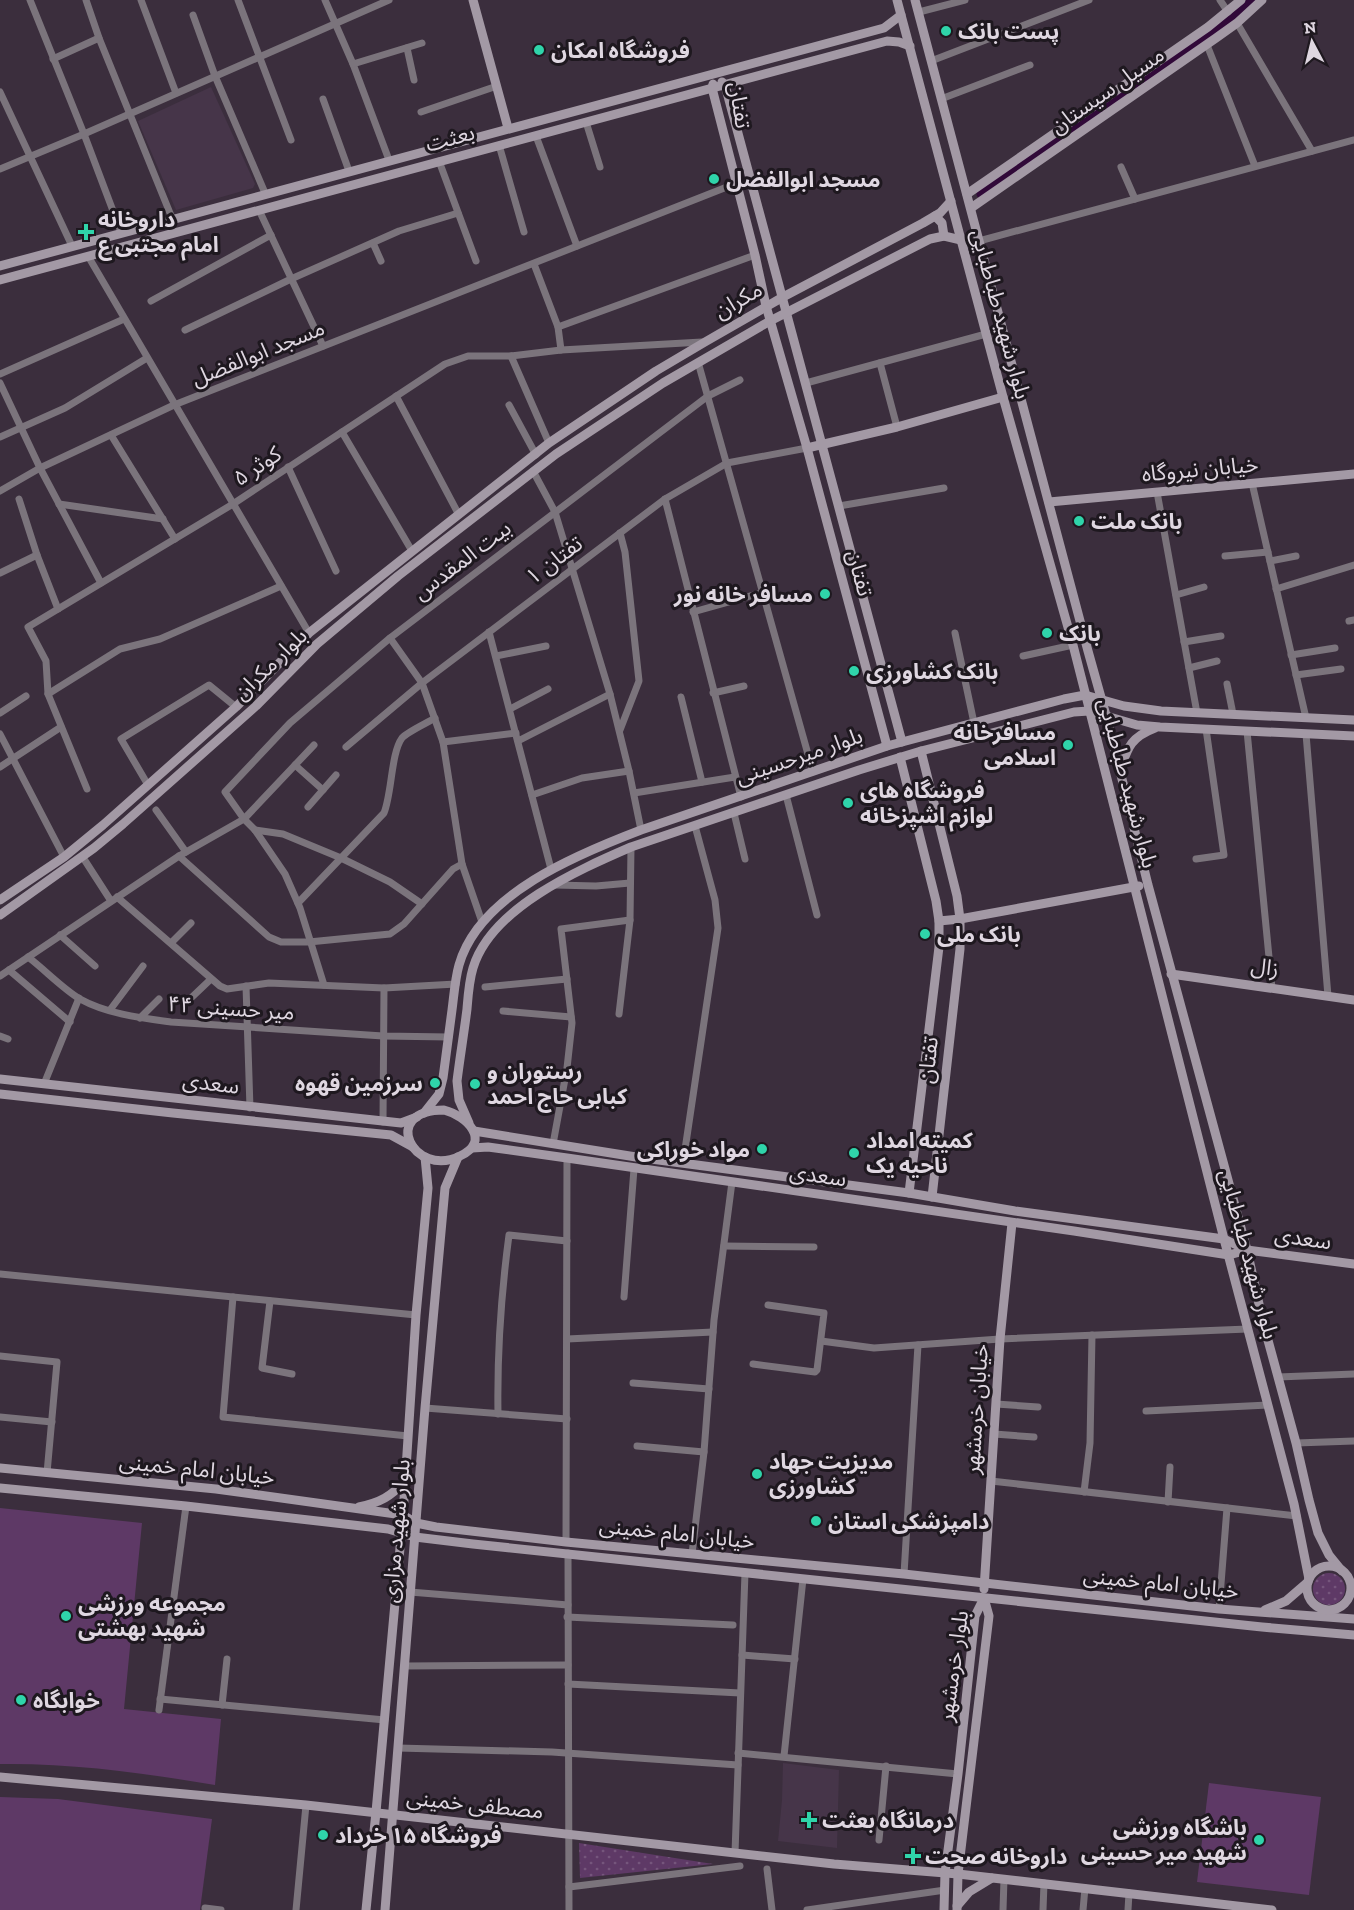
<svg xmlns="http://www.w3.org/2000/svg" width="1354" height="1910" font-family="'Zilla Slab','Noto Sans Arabic',serif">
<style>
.built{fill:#463549}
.grass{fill:url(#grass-dots)}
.garden{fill:#5e3966}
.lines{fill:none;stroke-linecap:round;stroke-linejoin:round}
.canal{stroke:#310939;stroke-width:9}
.street{stroke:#7b747c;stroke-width:7}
.secondary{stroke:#a399a5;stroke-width:9}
.poi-dot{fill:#2fd4aa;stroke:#1e181f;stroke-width:2}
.labels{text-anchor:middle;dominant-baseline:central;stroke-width:6;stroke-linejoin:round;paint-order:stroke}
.poi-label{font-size:22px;font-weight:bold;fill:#dfd7e1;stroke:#1e181f;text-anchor:start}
.street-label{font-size:22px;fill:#dfd7e1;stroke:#1e181f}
</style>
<defs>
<pattern id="grass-dots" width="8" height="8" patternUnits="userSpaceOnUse" patternTransform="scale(1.5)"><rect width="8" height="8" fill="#5e3966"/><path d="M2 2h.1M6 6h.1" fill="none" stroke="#75557c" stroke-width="1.8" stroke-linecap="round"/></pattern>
</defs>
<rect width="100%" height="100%" fill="#3b2e3d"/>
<!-- built -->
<g class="built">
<path d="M 211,87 L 255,184 L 253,188 L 176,210 L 138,121 Z"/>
<path d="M 783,1763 L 839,1770 L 837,1848 L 778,1841 L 782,1800 Z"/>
</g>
<!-- grass -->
<g class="grass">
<circle cx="1329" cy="1589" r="16"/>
<path d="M 579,1843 L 713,1864 L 580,1878 Z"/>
</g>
<!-- garden -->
<g class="garden">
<path d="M 0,1508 L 142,1523 L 124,1709 L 221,1719 L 215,1785 C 144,1773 72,1763 0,1764 Z"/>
<path d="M 1209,1783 L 1321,1797 L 1309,1895 L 1197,1882 Z"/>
<path d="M 0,1797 L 58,1799 L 212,1819 L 200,1910 L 0,1910 Z"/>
</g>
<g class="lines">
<!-- canal -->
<path class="canal" d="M 981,194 L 1213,33 L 1233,18 L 1253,0"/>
<!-- street -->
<g class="street">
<path d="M 30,0 L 84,134 L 121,232"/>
<path d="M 86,0 L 99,38 L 172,218"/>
<path d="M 141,0 L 176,93"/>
<path d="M 238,0 L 291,140"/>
<path d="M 325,0 L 353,64 L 389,160"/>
<path d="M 1220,0 L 1228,12"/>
<path d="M 919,12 L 965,0"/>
<path d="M 193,15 L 215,76 L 265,193"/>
<path d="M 1237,23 L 1312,151"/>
<path d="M 1207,45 L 1255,166"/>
<path d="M 407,48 L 414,80"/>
<path d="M 53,59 L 99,38"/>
<path d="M 931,61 L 1089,0"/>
<path d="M 353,64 L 422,43"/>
<path d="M 0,92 L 72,246"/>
<path d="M 323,99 L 349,171"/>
<path d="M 941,99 L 1030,65"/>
<path d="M 421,112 L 497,86"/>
<path d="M 586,122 L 600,167"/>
<path d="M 536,136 L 577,246"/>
<path d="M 499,145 L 524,232"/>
<path d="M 439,161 L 476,261"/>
<path d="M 1121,167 L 1135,199"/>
<path d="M 0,169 L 84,134 L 389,0"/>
<path d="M 259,210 L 323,346"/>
<path d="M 979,241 L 1354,140"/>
<path d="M 373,243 L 381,261"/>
<path d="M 88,256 L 309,633"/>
<path d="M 534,264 L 558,327 L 561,350"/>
<path d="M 151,301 L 271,235"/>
<path d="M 558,327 L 755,255"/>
<path d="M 185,330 L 291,279 L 399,231 L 458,213"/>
<path d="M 511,356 L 549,443"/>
<path d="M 698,362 L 813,772"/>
<path d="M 880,363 L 897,427"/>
<path d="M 0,374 L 124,319"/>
<path d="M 0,383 L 40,468 L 101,583"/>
<path d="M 806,383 L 986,334"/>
<path d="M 396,396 L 459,515"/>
<path d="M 509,405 L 536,455"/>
<path d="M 342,432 L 412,551"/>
<path d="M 111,435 L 175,539"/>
<path d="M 0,437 L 65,408 L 147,358"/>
<path d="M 288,467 L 336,571"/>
<path d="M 533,471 L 555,512 L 610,694 L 629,771 L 641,830"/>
<path d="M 1252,483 L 1306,718"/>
<path d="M 0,491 L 40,468 L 174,405 L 737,183"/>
<path d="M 1157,492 L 1197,713"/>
<path d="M 19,499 L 37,555 L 58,609"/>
<path d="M 665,499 L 741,797"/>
<path d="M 59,504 L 163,519"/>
<path d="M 839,506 L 944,488"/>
<path d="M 1225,556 L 1268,552"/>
<path d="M 1270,561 L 1296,556"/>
<path d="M 0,573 L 37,555"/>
<path d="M 1276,589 L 1354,565"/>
<path d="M 1176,595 L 1204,587"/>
<path d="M 693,612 L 764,592"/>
<path d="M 1349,621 L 1354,620"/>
<path d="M 489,632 L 551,869"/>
<path d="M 955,633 L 974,723"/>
<path d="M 390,638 L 422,683 L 443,742 L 462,864 L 482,922"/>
<path d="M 1184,642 L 1221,636"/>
<path d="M 1291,655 L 1335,648"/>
<path d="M 496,656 L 546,646"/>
<path d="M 1023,656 L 1073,645"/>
<path d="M 1189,668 L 1217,661"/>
<path d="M 1296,675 L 1341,669"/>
<path d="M 1227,684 L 1233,714"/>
<path d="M 713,693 L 744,686"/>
<path d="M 48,694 L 120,649 L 160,639 L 281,586"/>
<path d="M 681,697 L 702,782"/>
<path d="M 510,709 L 548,689"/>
<path d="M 0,713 L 26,696"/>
<path d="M 620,730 L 639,681 L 625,552 L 620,533"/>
<path d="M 1247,731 L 1272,988"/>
<path d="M 0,734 L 64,857"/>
<path d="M 1306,734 L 1328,996"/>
<path d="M 518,741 L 610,694"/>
<path d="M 443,742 L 516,733"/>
<path d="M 346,747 L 422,683 L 665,499 L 727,463 L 807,448"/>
<path d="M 295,765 L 323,790"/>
<path d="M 0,767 L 61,727"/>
<path d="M 148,785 L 121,739 L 209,685 L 236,707"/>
<path d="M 87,789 L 48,694 L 46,661 L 28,627 L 233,504 L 445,364 L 468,356 L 511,356 L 561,350 L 702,342"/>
<path d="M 634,793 L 735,777"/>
<path d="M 532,795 L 582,778 L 629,771"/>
<path d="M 786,795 L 817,915"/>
<path d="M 308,807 L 336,775"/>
<path d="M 156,810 L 186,852"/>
<path d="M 734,813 L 745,859"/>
<path d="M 255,830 L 283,834 L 341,858 L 390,882 L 422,904"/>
<path d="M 82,856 L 111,901"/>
<path d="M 179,856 L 269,937 L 281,942 L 309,942 L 390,934 L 404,924 L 453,869 L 462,864"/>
<path d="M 1196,859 L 1224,855 L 1206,729"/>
<path d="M 555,885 L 596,886 L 630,883"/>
<path d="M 117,897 L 220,986 L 227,989 L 269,983 L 384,988 L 456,984"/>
<path d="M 298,903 L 384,813 C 392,793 391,753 402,738 C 407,732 427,723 435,718"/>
<path d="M 60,935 L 95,966"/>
<path d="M 171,943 L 191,923"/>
<path d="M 28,957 C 44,969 63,989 80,999 C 107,1014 141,1018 171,1022 L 383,1036 L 449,1037"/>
<path d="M 9,970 L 70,1022"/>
<path d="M 0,976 L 179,856 L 244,819 L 314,745"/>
<path d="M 324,985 L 300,908 L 285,874 L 255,830 L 244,819 L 225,792 L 290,723 L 390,638 L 708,396 L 740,380"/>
<path d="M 246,986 L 250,1108"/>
<path d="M 485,987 L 567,979"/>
<path d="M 191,998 L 211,979"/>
<path d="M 110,1010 L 143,966"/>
<path d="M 503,1011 L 571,1017"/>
<path d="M 619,1014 L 630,920 L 631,847"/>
<path d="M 140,1018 L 159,999"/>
<path d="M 0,1036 L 8,1039"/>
<path d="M 44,1084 L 79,998"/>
<path d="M 383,1122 L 384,988"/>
<path d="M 553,1144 L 567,1068 L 572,1023 L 561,929 L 630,920"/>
<path d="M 683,1163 L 718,928 L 715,900 L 695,826"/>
<path d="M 724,1246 L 814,1247"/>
<path d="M 0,1274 L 416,1315"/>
<path d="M 233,1297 L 223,1417 L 408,1436"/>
<path d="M 624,1297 L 634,1169"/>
<path d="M 270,1301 L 262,1368 L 292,1374"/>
<path d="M 567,1339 L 713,1332"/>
<path d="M 821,1341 L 874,1348 L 1000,1339 L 1248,1329"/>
<path d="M 0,1356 L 57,1362 L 47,1473"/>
<path d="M 753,1364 L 815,1372 L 817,1370 L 824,1313 L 768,1305"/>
<path d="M 1278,1377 L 1354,1374"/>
<path d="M 633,1383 L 709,1389"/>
<path d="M 996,1404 L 1038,1407"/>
<path d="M 425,1408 L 567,1419"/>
<path d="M 1146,1411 L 1268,1405"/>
<path d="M 498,1414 C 497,1354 501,1295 509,1235 L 567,1241"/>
<path d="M 0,1417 L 52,1422"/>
<path d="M 994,1434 L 1034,1437"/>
<path d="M 1296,1443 L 1354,1441"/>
<path d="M 637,1446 L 704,1452"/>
<path d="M 991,1481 L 1297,1516"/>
<path d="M 1084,1492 L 1090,1443 L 1092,1335"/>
<path d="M 1168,1502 L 1170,1467"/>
<path d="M 566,1542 L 567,1158"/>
<path d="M 568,1553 L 569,1910"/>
<path d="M 692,1554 L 704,1452 L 714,1320 L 732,1182"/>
<path d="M 904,1574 L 918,1345"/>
<path d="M 410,1592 L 568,1605"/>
<path d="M 1219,1609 L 1227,1508"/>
<path d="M 567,1617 L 733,1625"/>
<path d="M 742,1655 L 795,1659"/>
<path d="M 405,1666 L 568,1665"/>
<path d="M 568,1684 L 740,1693"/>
<path d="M 160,1699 L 385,1720"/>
<path d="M 222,1705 L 227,1659"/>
<path d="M 159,1710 L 186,1506"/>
<path d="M 398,1748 L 552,1752 L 738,1765"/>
<path d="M 738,1753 L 958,1774"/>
<path d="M 784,1756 L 803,1579"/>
<path d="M 879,1840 L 886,1766"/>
<path d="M 735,1853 L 745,1573"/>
<path d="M 767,1869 L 772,1910"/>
<path d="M 569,1887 L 740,1866"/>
<path d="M 205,1908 L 221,1910"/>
<path d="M 296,1910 L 306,1805"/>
<path d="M 807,1910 L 945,1890"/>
<path d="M 1003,1910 L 1004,1879"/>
<path d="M 1043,1910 L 1044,1883"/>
<path d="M 1083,1910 L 1085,1888"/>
<path d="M 1128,1910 L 1129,1893"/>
</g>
<!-- secondary -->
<g class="secondary">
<path d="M 473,0 L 508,128"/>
<path d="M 897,0 L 1003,397 L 1073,645 L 1224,1239 L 1294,1504 L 1309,1579"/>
<path d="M 915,0 L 1088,651 L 1109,726 L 1148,885 L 1247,1250 L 1263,1322 L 1296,1443 L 1309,1500 L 1318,1533 L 1329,1555 L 1342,1571"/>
<path d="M 722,82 L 725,85 L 902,742"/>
<path d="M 713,84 L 712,88 L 755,255 L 766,306 L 807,448 L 887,746"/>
<path d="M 967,194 L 1208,27 L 1241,0"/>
<path d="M 971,208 L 1216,38 L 1237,23 L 1262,0"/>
<path d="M 935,216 L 942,223 L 944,236"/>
<path d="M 0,266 L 884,28 L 901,15"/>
<path d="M 0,280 L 887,41 L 899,42 L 910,46"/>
<path d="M 807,448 L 897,427 L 1003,397"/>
<path d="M 1049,502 L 1354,474"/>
<path d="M 921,751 L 957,896 L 960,919 L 960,949 L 932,1197"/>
<path d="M 900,757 L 936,901 L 939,921 L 939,947 L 909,1193"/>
<path d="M 1120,770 C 1128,747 1131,737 1155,728"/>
<path d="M 0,900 L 64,857 L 103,825 L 236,707 L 309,633 L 549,443 L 656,371 L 705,342 L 783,297 L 923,223 L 940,213 L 951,201"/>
<path d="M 0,915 L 94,848 L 123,824 L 256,706 L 317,644 L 398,576 L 556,454 L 663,383 L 770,321 L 930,239 L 944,236 L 961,240"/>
<path d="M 939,921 L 960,919 L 1139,886"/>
<path d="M 1171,974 L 1354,1000"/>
<path d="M 0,1079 L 401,1123 L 417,1117"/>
<path d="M 0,1094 L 173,1113 L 391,1135 L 413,1147"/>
<path d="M 444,1110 C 467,1116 492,1141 460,1156 C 413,1179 379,1110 444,1110 Z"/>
<path d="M 424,1113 L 439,1094 L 443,1078 C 446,1056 449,1033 452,1010 C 454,995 455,979 459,965 C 479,894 578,854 641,830 L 887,746 L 1064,699 L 1085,695 L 1124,706 L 1161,711 L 1354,720"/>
<path d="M 469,1123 L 459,1100 L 457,1081 C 460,1057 464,1033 467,1009 C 468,996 469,981 473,968 C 491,908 578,870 631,847 L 859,770 L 921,751 L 1074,712 L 1089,711 L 1137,725 L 1160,727 L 1354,736"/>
<path d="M 474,1131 L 636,1157 L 909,1193 L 1015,1211 L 1224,1239 L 1247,1250 L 1354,1264"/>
<path d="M 472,1148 L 488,1147 L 567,1158 L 1074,1231 L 1229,1255 L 1247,1250"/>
<path d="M 0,1468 L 216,1489 L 403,1515 L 416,1523 L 436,1527 L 566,1542 L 904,1574 L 1219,1609 L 1354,1619"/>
<path d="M 0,1488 L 186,1506 L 388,1529 L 415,1537 L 473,1544 L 1262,1627 L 1354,1635"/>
<path d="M 359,1507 C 381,1502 390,1497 405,1481"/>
<circle cx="1329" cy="1588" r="22"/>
<path d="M 984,1589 L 1000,1339 L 1012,1223"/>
<path d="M 1265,1610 L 1286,1601 L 1308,1582"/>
<path d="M 0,1777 L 306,1805 L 834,1864 L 958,1874 L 1272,1910"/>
<path d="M 957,1906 L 969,1892 L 992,1878"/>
<path d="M 366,1910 L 376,1812 L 403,1515 L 416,1315 L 428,1188 L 425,1157"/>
<path d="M 385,1910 L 425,1408 L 445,1188 L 458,1157"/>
<path d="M 944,1910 L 945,1873 L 958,1774 L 975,1616 L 984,1598 L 989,1616 L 958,1874 L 957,1910"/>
</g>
</g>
<!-- markers -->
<g class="poi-dot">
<circle cx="946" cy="31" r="6"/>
<circle cx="539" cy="50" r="6"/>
<circle cx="714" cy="179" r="6"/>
<path d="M83 223h6v6h6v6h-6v6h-6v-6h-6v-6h6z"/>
<circle cx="1079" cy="521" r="6"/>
<circle cx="825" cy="594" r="6"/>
<circle cx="1047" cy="633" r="6"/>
<circle cx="854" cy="671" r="6"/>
<circle cx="1068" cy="745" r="6"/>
<circle cx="848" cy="803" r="6"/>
<circle cx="925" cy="934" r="6"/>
<circle cx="435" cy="1083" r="6"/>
<circle cx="475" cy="1084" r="6"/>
<circle cx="762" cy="1149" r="6"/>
<circle cx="854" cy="1153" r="6"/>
<circle cx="757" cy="1474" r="6"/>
<circle cx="816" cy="1521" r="6"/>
<circle cx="66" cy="1616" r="6"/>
<circle cx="21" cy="1700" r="6"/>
<path d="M806 1811h6v6h6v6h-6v6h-6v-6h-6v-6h6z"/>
<circle cx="323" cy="1835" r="6"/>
<circle cx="1259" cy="1840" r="6"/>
<path d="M910 1847h6v6h6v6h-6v6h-6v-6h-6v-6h6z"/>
</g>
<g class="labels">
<!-- poi labels -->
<g class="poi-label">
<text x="958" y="31">پست بانک</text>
<text x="551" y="50">فروشگاه امکان</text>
<text x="726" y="179">مسجد ابوالفضل</text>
<text x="98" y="219">داروخانه<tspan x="98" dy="25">امام مجتبی ع</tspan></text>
<text x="1091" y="521">بانک ملت</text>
<text x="813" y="594" text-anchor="end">مسافر خانه نور</text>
<text x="1059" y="633">بانک</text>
<text x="866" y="671">بانک کشاورزی</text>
<text x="1056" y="732" text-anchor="end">مسافرخانه<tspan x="1056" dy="25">اسلامی</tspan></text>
<text x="860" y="790">فروشگاه های<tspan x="860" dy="25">لوازم اشپزخانه</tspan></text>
<text x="937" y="934">بانک ملی</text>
<text x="487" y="1071">رستوران و<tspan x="487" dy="25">کبابی حاج احمد</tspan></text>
<text x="423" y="1083" text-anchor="end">سرزمین قهوه</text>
<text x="866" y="1140">کمیته امداد<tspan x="866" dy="25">ناحیه یک</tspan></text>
<text x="750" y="1149" text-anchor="end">مواد خوراکی</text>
<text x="769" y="1461">مدیزیت جهاد<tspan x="769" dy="25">کشاورزی</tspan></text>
<text x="828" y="1521">دامپزشکی استان</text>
<text x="78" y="1603">مجموعه ورزشی<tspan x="78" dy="25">شهید بهشتی</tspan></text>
<text x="33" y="1700">خوابگاه</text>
<text x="822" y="1820">درمانگاه بعثت</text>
<text x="1247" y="1827" text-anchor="end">باشگاه ورزشی<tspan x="1247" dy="25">شهید میر حسینی</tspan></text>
<text x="335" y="1835">فروشگاه ۱۵ خرداد</text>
<text x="925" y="1856">داروخانه صحت</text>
</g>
<!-- street labels -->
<g class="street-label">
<text transform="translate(1107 90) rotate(-35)">مسیل سیستان</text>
<text transform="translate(740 105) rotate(81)">تفتان</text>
<text transform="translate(450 138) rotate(-15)">بعثت</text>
<text transform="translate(738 300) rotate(-30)">مکران</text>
<text transform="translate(1001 314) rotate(75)">بلوار شهید طباطبایی</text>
<text transform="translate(258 353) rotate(-22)">مسجد ابوالفضل</text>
<text transform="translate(257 466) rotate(-34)">کوثر ۵</text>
<text transform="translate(1200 469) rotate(-5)">خیابان نیروگاه</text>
<text transform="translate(462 560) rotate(-37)">بیت المقدس</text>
<text transform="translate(554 560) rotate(-37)">تفتان ۱</text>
<text transform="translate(860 573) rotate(75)">تفتان</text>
<text transform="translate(270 664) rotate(-44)">بلوار مکران</text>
<text transform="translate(799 756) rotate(-19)">بلوار میرحسینی</text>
<text transform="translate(1128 783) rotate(75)">بلوار شهید طباطبایی</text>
<text transform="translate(1265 967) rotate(8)">زال</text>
<text transform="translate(231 1008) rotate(4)">میر حسینی ۴۴</text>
<text transform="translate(928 1060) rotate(-84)">تفتان</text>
<text transform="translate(211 1083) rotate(7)">سعدی</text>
<text transform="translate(818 1175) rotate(8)">سعدی</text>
<text transform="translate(1303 1238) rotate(8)">سعدی</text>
<text transform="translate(1249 1254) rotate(75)">بلوار شهید طباطبایی</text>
<text transform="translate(976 1409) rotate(-86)">خیابان خرمشهر</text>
<text transform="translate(197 1469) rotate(6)">خیابان امام خمینی</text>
<text transform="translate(396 1531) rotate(-85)">بلوار شهید مزاری</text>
<text transform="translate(677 1533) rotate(6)">خیابان امام خمینی</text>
<text transform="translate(1161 1583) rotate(6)">خیابان امام خمینی</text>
<text transform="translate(953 1666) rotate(-82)">بلوار خرمشهر</text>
<text transform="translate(475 1804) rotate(6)">مصطفی خمینی</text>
</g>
</g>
<!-- north arrow -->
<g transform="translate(1312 42) rotate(353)" stroke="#1e181f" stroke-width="4.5" paint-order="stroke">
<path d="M0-4.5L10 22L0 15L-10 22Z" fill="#dfd7e1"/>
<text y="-9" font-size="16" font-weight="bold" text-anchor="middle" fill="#dfd7e1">N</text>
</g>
</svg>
